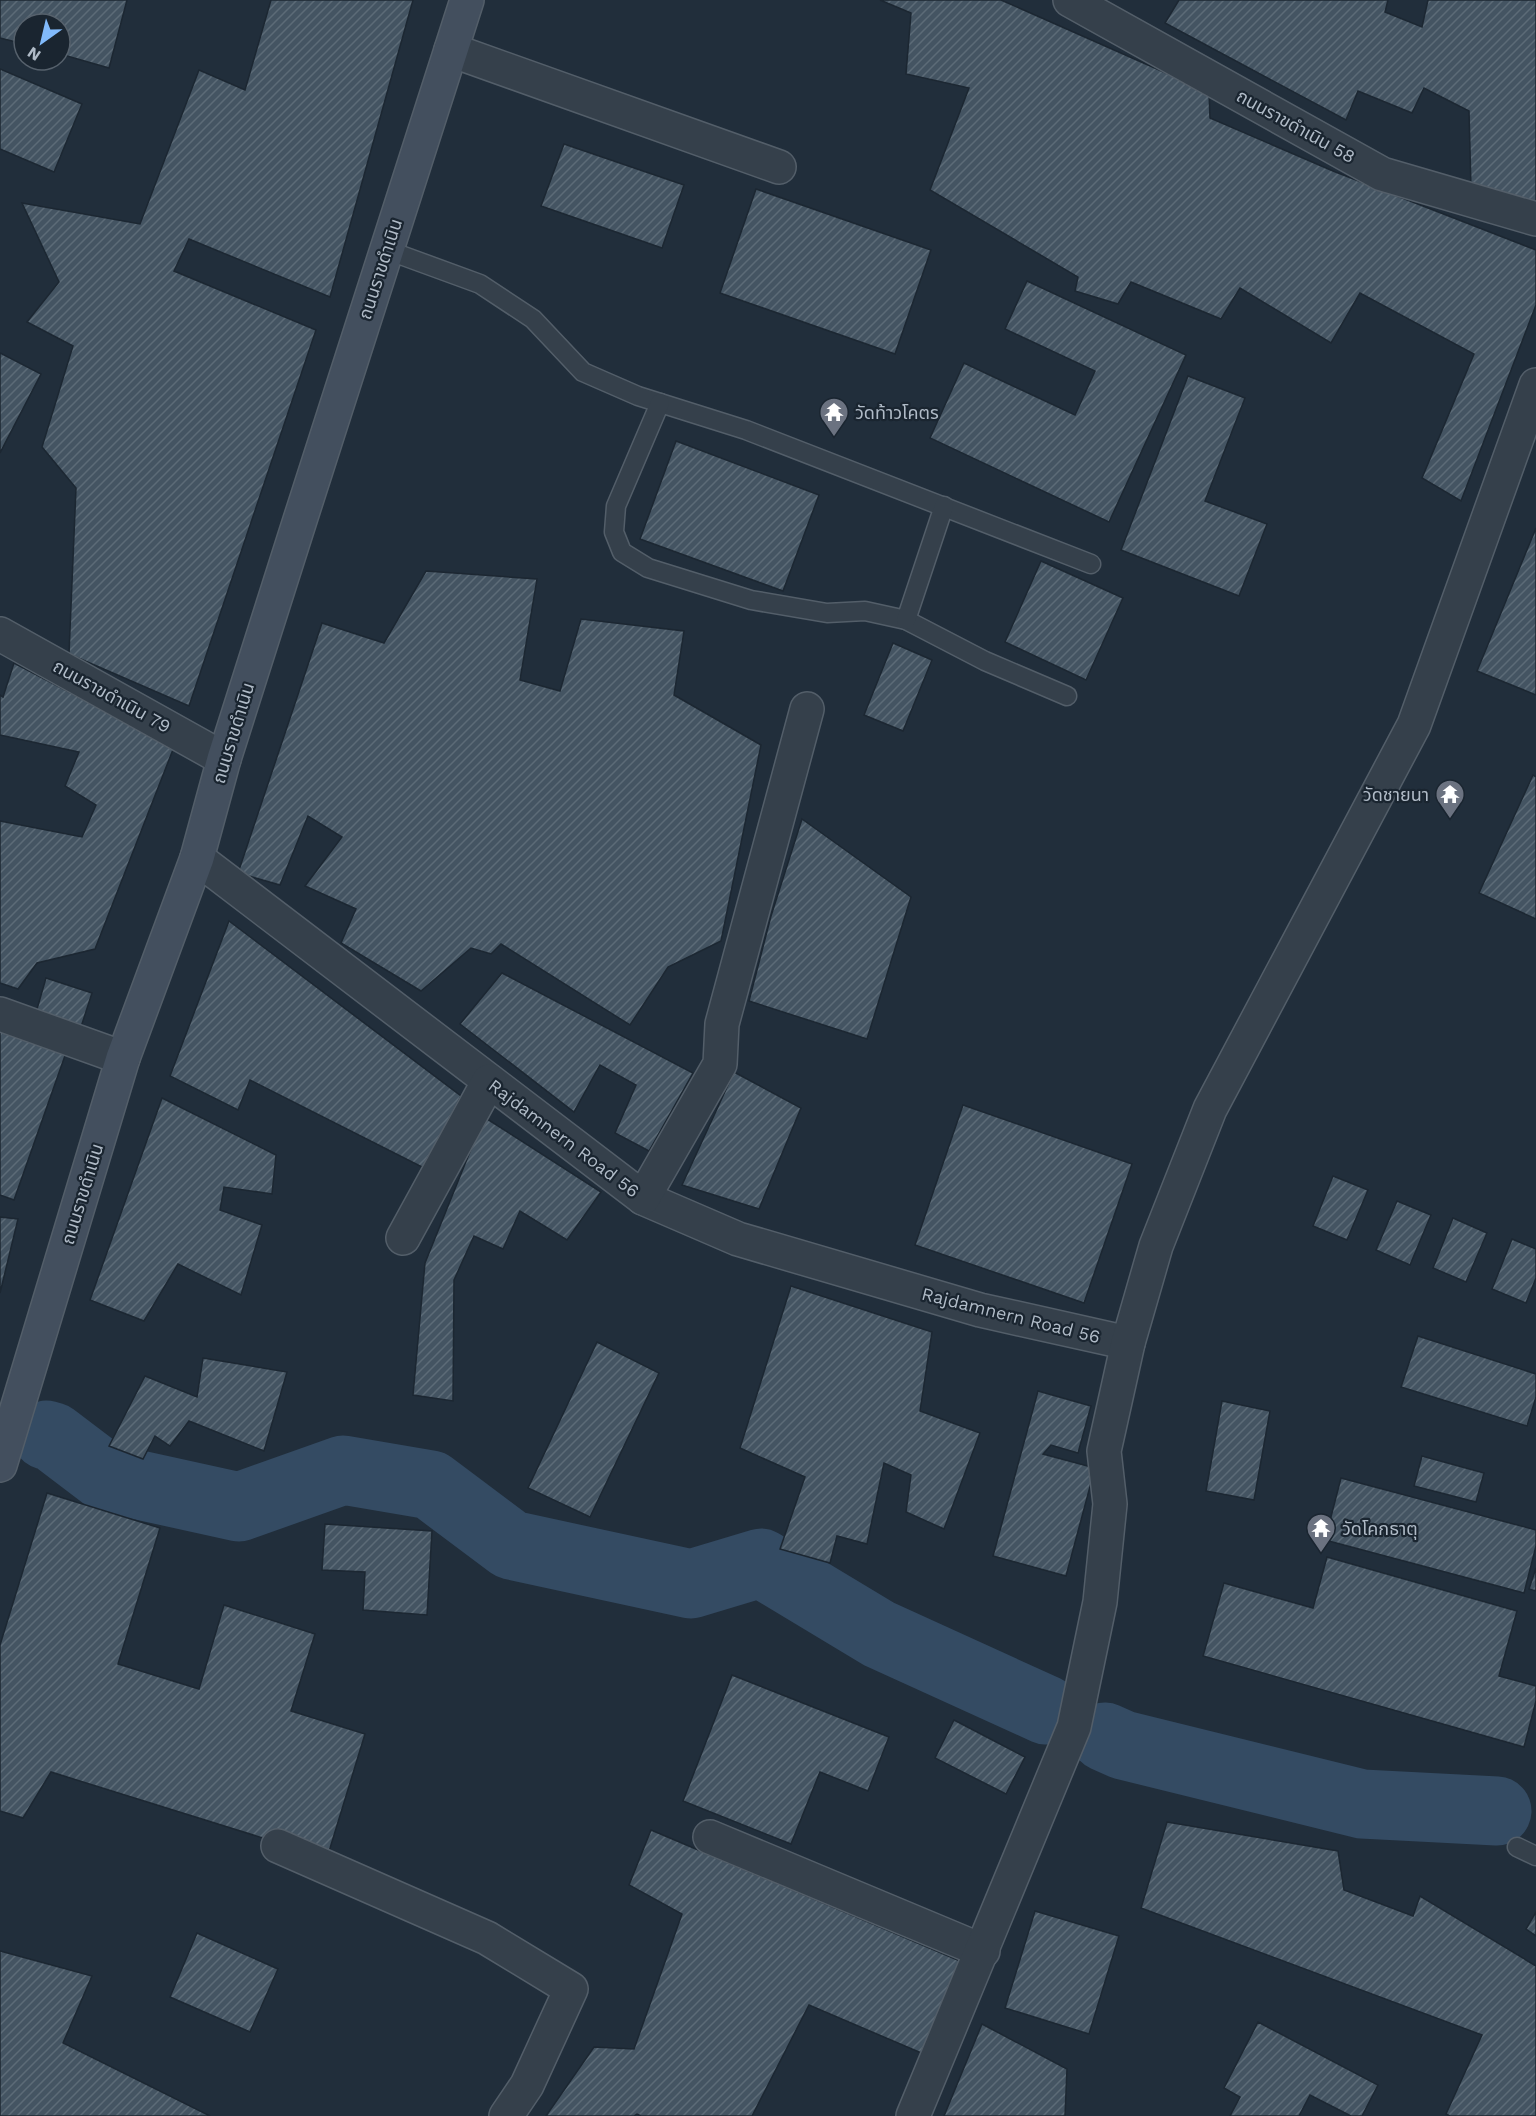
<svg xmlns="http://www.w3.org/2000/svg" width="1536" height="2116" font-family="'Work Sans','Noto Sans Thai',sans-serif">
<style>
.lines{fill:none;stroke-linecap:round;stroke-linejoin:round}
.river{stroke:#344b63;stroke-width:69}
.building{fill:url(#building-hatch);stroke:#1c2732;stroke-width:1.5}
.service-casing{stroke:#535e69;stroke-width:21}
.minor-casing{stroke:#535e69;stroke-width:36}
.secondary-casing{stroke:#535e69;stroke-width:36}
.service{stroke:#35404b;stroke-width:18}
.minor{stroke:#35404b;stroke-width:33}
.secondary{stroke:#434f5e;stroke-width:33}
.labels{text-anchor:middle;dominant-baseline:central;stroke-width:4.5;stroke-linejoin:round;paint-order:stroke}
.street-label{font-size:18px;fill:#b0bbc7;stroke:#1a2530}
.poi-label{font-size:18px;fill:#b0bbc7;stroke:#1a2530;text-anchor:start}
</style>
<defs>
<pattern id="building-hatch" width="6" height="6" patternUnits="userSpaceOnUse" patternTransform="scale(1.5)"><rect width="6" height="6" fill="#445462"/><path d="M-1 1l2-2M0 6l6-6M5 7l2-2" fill="none" stroke="#5c6b77"/></pattern>
</defs>
<rect width="100%" height="100%" fill="#212e3b"/>
<g class="lines">
<!-- river -->
<g class="river">
<path d="M 46,1435 L 53,1437 L 107,1478 L 239,1507 L 343,1470 L 431,1485 L 511,1545 L 691,1584 L 761,1563 L 879,1634 L 1046,1710"/>
<path d="M 1105,1737 L 1123,1745 L 1362,1804 L 1497,1811"/>
</g>
</g>
<!-- building -->
<g class="building">
<path d="M 0,0 L 127,0 L 109,68 L 60,54 L 60,24 L 24,24 L 24,44 L 0,38 Z"/>
<path d="M 271,0 L 413,0 L 330,297 L 189,239 L 174,271 L 316,330 L 189,706 L 69,654 L 76,488 L 42,447 L 73,346 L 27,322 L 59,282 L 22,203 L 140,224 L 199,70 L 245,90 Z"/>
<path d="M 880,0 L 1001,0 L 1209,92 L 1210,118 L 1333,171 L 1536,250 L 1536,305 L 1461,501 L 1422,478 L 1474,354 L 1360,293 L 1331,343 L 1240,288 L 1221,319 L 1131,282 L 1118,304 L 1075,291 L 1078,277 L 930,190 L 969,88 L 906,74 L 911,13 Z"/>
<path d="M 1179,0 L 1388,0 L 1385,12 L 1422,27 L 1428,0 L 1536,0 L 1536,203 L 1471,188 L 1469,111 L 1424,88 L 1412,113 L 1358,91 L 1346,120 L 1165,23 Z"/>
<path d="M 0,69 L 82,104 L 54,172 L 0,149 Z"/>
<path d="M 564,144 L 684,185 L 662,248 L 541,206 Z"/>
<path d="M 756,189 L 931,250 L 895,354 L 720,293 Z"/>
<path d="M 1027,281 L 1186,355 L 1109,522 L 930,438 L 964,363 L 1075,415 L 1095,371 L 1005,329 Z"/>
<path d="M 0,353 L 41,374 L 0,453 Z"/>
<path d="M 1188,376 L 1245,398 L 1205,501 L 1267,524 L 1239,596 L 1121,550 Z"/>
<path d="M 676,441 L 819,495 L 783,591 L 640,539 Z"/>
<path d="M 1536,528 L 1536,695 L 1477,671 Z"/>
<path d="M 1041,561 L 1123,598 L 1086,680 L 1005,642 Z"/>
<path d="M 426,571 L 537,579 L 520,680 L 560,691 L 581,619 L 684,631 L 674,695 L 761,745 L 721,941 L 668,967 L 630,1025 L 501,944 L 491,954 L 471,948 L 421,991 L 341,943 L 356,909 L 305,886 L 342,837 L 308,816 L 280,885 L 238,873 L 322,623 L 384,643 Z"/>
<path d="M 893,643 L 932,660 L 903,731 L 864,715 Z"/>
<path d="M 14,663 L 174,747 L 95,949 L 37,963 L 18,989 L 0,983 L 0,821 L 82,837 L 96,805 L 65,786 L 79,752 L 0,735 L 0,695 L 3,697 Z"/>
<path d="M 1533,775 L 1536,777 L 1536,919 L 1479,893 Z"/>
<path d="M 802,819 L 911,897 L 867,1039 L 749,1001 L 771,916 Z"/>
<path d="M 229,921 L 461,1096 L 424,1168 L 250,1080 L 238,1110 L 170,1076 Z"/>
<path d="M 502,973 L 693,1073 L 649,1151 L 615,1133 L 636,1085 L 600,1065 L 574,1112 L 460,1024 Z"/>
<path d="M 46,978 L 92,993 L 80,1030 L 35,1016 Z"/>
<path d="M 0,1028 L 67,1050 L 14,1200 L 0,1195 Z"/>
<path d="M 734,1072 L 801,1108 L 759,1209 L 682,1185 Z"/>
<path d="M 162,1098 L 276,1155 L 272,1194 L 224,1187 L 220,1210 L 262,1225 L 241,1295 L 178,1264 L 144,1321 L 90,1300 Z"/>
<path d="M 963,1105 L 1132,1164 L 1084,1303 L 915,1245 Z"/>
<path d="M 484,1117 L 601,1192 L 567,1240 L 520,1211 L 503,1249 L 474,1236 L 454,1280 L 453,1401 L 413,1395 L 425,1263 Z"/>
<path d="M 1333,1176 L 1368,1190 L 1347,1240 L 1313,1226 Z"/>
<path d="M 1397,1201 L 1431,1215 L 1410,1265 L 1376,1250 Z"/>
<path d="M 0,1217 L 18,1219 L 0,1293 Z"/>
<path d="M 1453,1218 L 1487,1233 L 1466,1282 L 1433,1268 Z"/>
<path d="M 1512,1239 L 1536,1249 L 1536,1278 L 1526,1303 L 1492,1289 Z"/>
<path d="M 791,1286 L 932,1332 L 920,1411 L 980,1433 L 944,1529 L 906,1512 L 911,1475 L 884,1463 L 867,1544 L 837,1536 L 830,1563 L 780,1549 L 805,1477 L 740,1448 Z"/>
<path d="M 1418,1336 L 1536,1374 L 1536,1397 L 1527,1426 L 1401,1387 Z"/>
<path d="M 597,1342 L 659,1373 L 590,1517 L 528,1488 Z"/>
<path d="M 203,1358 L 287,1372 L 264,1451 L 189,1421 L 170,1446 L 155,1436 L 143,1459 L 109,1446 L 145,1376 L 197,1397 Z"/>
<path d="M 1038,1391 L 1091,1406 L 1078,1453 L 1051,1445 L 1043,1454 L 1095,1468 L 1066,1576 L 993,1556 Z"/>
<path d="M 1222,1401 L 1270,1411 L 1254,1500 L 1206,1491 Z"/>
<path d="M 1422,1456 L 1484,1473 L 1476,1502 L 1414,1486 Z"/>
<path d="M 1341,1478 L 1536,1530 L 1536,1546 L 1524,1593 L 1325,1540 Z"/>
<path d="M 47,1493 L 160,1528 L 118,1664 L 199,1689 L 224,1605 L 315,1634 L 291,1711 L 365,1734 L 327,1858 L 51,1772 L 23,1818 L 0,1811 L 0,1645 Z"/>
<path d="M 325,1524 L 432,1531 L 427,1615 L 363,1610 L 365,1572 L 322,1570 Z"/>
<path d="M 1327,1557 L 1517,1611 L 1499,1676 L 1536,1686 L 1536,1701 L 1524,1747 L 1203,1656 L 1224,1583 L 1313,1608 Z"/>
<path d="M 1536,1568 L 1536,1591 L 1529,1589 Z"/>
<path d="M 732,1675 L 889,1737 L 868,1791 L 820,1772 L 791,1844 L 683,1801 Z"/>
<path d="M 954,1720 L 1025,1757 L 1006,1794 L 935,1758 Z"/>
<path d="M 1167,1822 L 1338,1851 L 1344,1890 L 1413,1916 L 1420,1896 L 1536,1966 L 1536,2116 L 1450,2116 L 1446,2114 L 1482,2035 L 1141,1908 Z"/>
<path d="M 651,1830 L 960,1961 L 926,2055 L 809,2005 L 752,2116 L 641,2116 L 637,2114 L 634,2116 L 546,2116 L 594,2047 L 634,2049 L 682,1914 L 629,1885 Z"/>
<path d="M 1035,1911 L 1119,1936 L 1089,2034 L 1005,2008 Z"/>
<path d="M 1536,1912 L 1536,1936 L 1526,1929 Z"/>
<path d="M 197,1933 L 278,1969 L 250,2032 L 170,1997 Z"/>
<path d="M 0,1951 L 92,1976 L 63,2043 L 210,2116 L 0,2116 Z"/>
<path d="M 1258,2022 L 1378,2085 L 1362,2116 L 1351,2116 L 1310,2095 L 1299,2116 L 1230,2116 L 1240,2097 L 1224,2088 Z"/>
<path d="M 982,2024 L 1067,2069 L 1065,2116 L 944,2116 Z"/>
</g>
<g class="lines">
<!-- service casing -->
<g class="service-casing">
<g id="service">
<path d="M 387,250 L 480,284 L 533,319 L 583,372 L 638,396 L 746,430 L 1091,564"/>
<path d="M 660,403 L 616,506 L 614,532 L 622,552 L 648,568 L 751,600 L 827,613 L 865,611 L 906,620 L 985,661 L 1067,696"/>
<path d="M 906,620 L 944,506"/>
<path d="M 1517,1847 L 1536,1856"/>
</g>
</g>
<!-- minor casing -->
<g class="minor-casing">
<g id="minor">
<path d="M 1070,0 L 1382,174 L 1536,219"/>
<path d="M 451,50 L 779,167"/>
<path d="M 0,634 L 224,759"/>
<path d="M 197,858 L 643,1198 L 738,1239 L 980,1310 L 1128,1343"/>
<path d="M 0,1014 L 123,1058"/>
<path d="M 643,1198 L 720,1064 L 722,1024 L 807,709"/>
<path d="M 403,1238 L 489,1081"/>
<path d="M 710,1837 L 983,1951"/>
<path d="M 278,1846 L 487,1938 L 571,1989 L 527,2085 L 506,2116"/>
<path d="M 913,2116 L 1074,1727 L 1100,1602 L 1110,1504 L 1104,1451 L 1128,1343 L 1156,1246 L 1210,1109 L 1414,725 L 1536,385"/>
</g>
</g>
<!-- secondary casing -->
<g class="secondary-casing">
<path id="secondary" d="M 0,1465 L 123,1058 L 197,858 L 224,759 L 300,520 L 467,0"/>
</g>
<!-- service -->
<use href="#service" class="service"/>
<!-- minor -->
<use href="#minor" class="minor"/>
<!-- secondary -->
<use href="#secondary" class="secondary"/>
</g>
<!-- icons -->
<defs>
<g id="temple-pin" transform="scale(1.5)"><path d="M0 17L-7.5 6A9.5 9.5 0 1 1 7.5 6Z" fill="#6b7280" stroke="#1a2530"/><path d="M0-6L5-2H3V0L6.5 2.5H4V6H1.5V3h-3V6H-4V2.5H-6.5L-3 0V-2H-5Z" fill="#fff"/></g>
</defs>
<g fill-rule="evenodd">
<use href="#temple-pin" x="834" y="412"/>
<use href="#temple-pin" x="1450" y="794"/>
<use href="#temple-pin" x="1321" y="1528"/>
</g>
<g class="labels">
<!-- street labels -->
<g class="street-label">
<text transform="translate(1296 126) rotate(29)">ถนนราขดำเนิน 58</text>
<text transform="translate(380 269) rotate(-72)">ถนนราขดำเนิน</text>
<text transform="translate(112 696) rotate(29)">ถนนราขดำเนิน 79</text>
<text transform="translate(233 733) rotate(-73)">ถนนราขดำเนิน</text>
<text transform="translate(564 1138) rotate(37)">Rajdamnern Road 56</text>
<text transform="translate(82 1194) rotate(-73)">ถนนราขดำเนิน</text>
<text transform="translate(1011 1315) rotate(14)">Rajdamnern Road 56</text>
</g>
<!-- poi labels -->
<g class="poi-label">
<text x="855" y="412">วัดท้าวโคตร</text>
<text x="1429" y="794" text-anchor="end">วัดชายนา</text>
<text x="1342" y="1528">วัดโคกธาตุ</text>
</g>
</g>
<!-- north arrow -->
<g transform="translate(42 42) rotate(214)"><circle r="28" fill="#1a2530" stroke="#56616c" stroke-width="1.5"/>
<path d="M0-4.5L10 22L0 15L-10 22Z" fill="#81bafb"/>
<text y="-9" font-size="16" font-weight="bold" text-anchor="middle" fill="#b0bbc7">N</text>
</g>
</svg>
